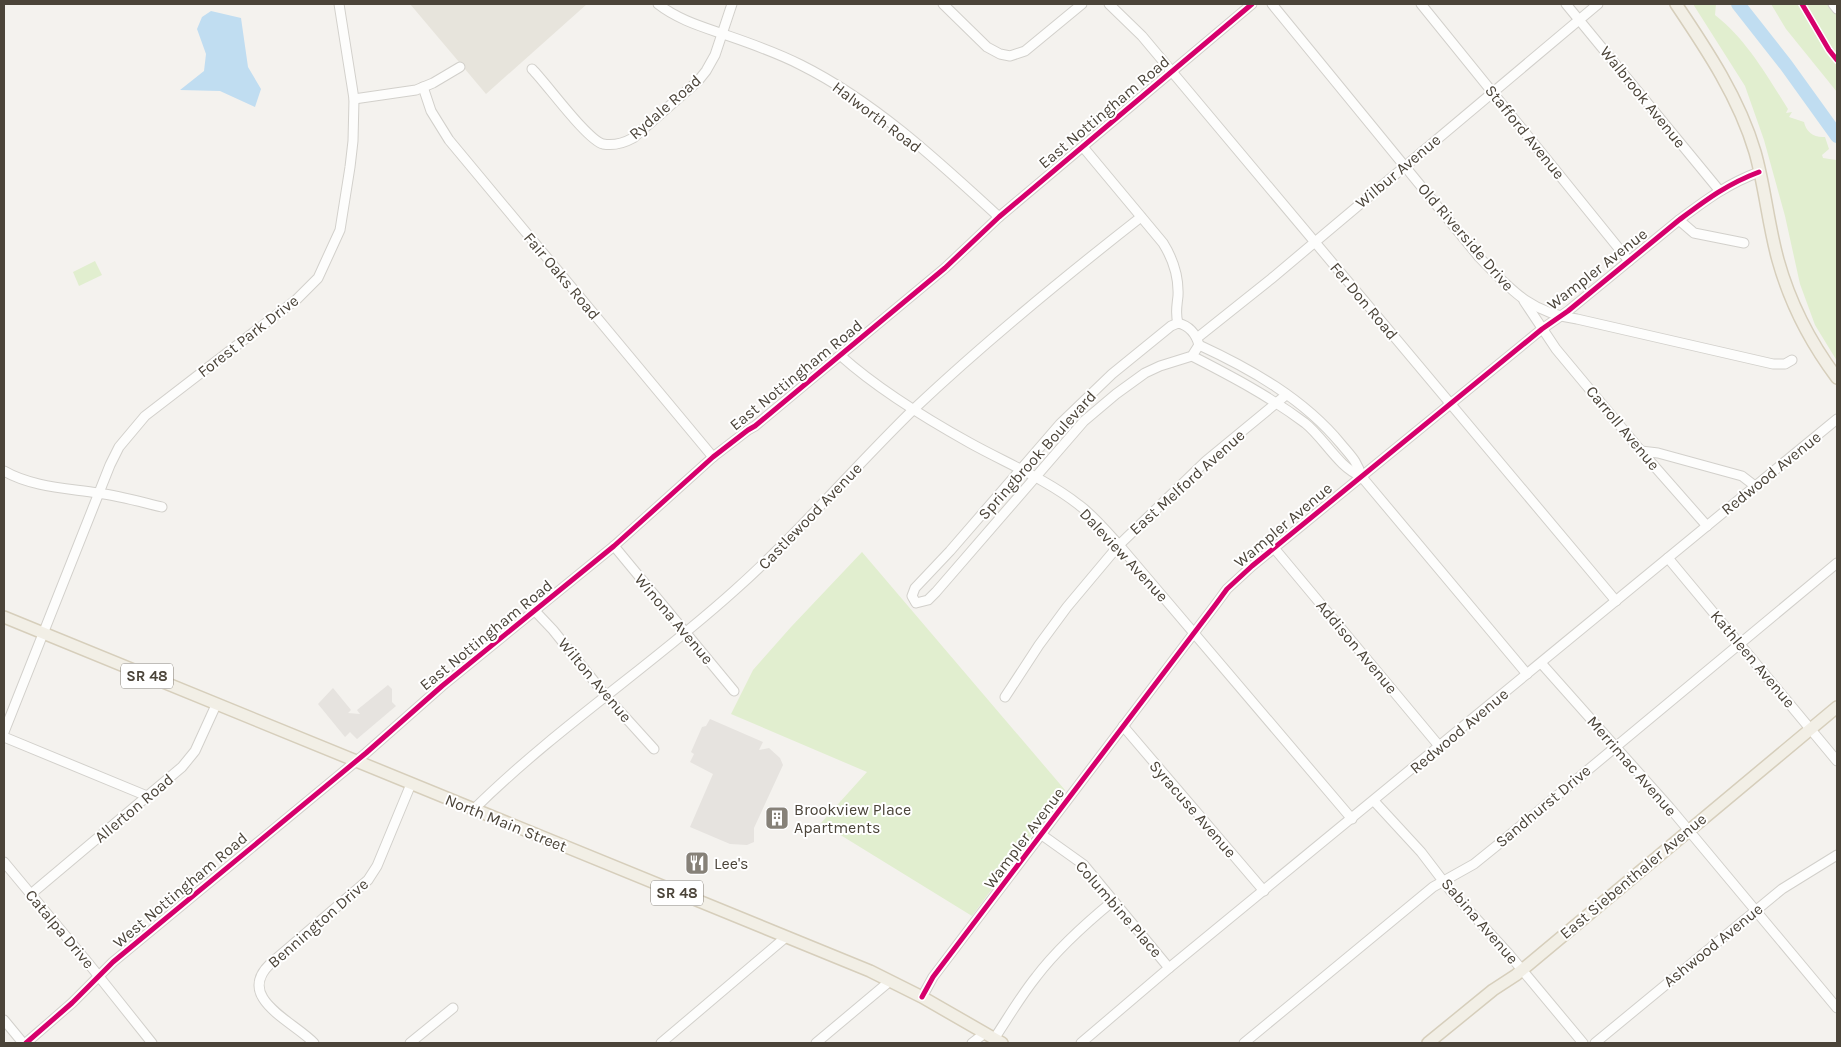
<svg xmlns="http://www.w3.org/2000/svg" width="1841" height="1047" font-family="Karla,sans-serif">
<style>
.residential{fill:#e7e4dc}
.green{fill:#e1eecf}
.parking{fill:#e6e3df}
.water{fill:#c0ddf1}
.lines{fill:none;stroke-linecap:round;stroke-linejoin:round}
.river{stroke:#c0ddf1;stroke-width:14}
.minor-casing{stroke:#d2d0cb;stroke-width:11}
.major-casing{stroke:#d6cebb;stroke-width:14}
.minor{stroke:#fdfdfc;stroke-width:9}
.major{stroke:#f2efe6;stroke-width:11}
.cycleway-casing{stroke:#fff;stroke-width:8}
.cycleway{stroke:#d6006c;stroke-width:5}
.labels{text-anchor:middle;dominant-baseline:central;stroke-width:4;stroke-linejoin:round;paint-order:stroke}
.shield{fill:#fff;stroke:#817c74;stroke-width:1}
.shield-label{font-size:15px;font-weight:bold;fill:#4b4439}
.street-label{font-size:16px;fill:#4b4439;stroke:#fff}
.poi-label{font-size:16px;fill:#4b4439;stroke:#fff;text-anchor:start}
</style>
<rect width="100%" height="100%" fill="#f4f2ee"/>
<!-- residential -->
<path class="residential" d="M 410,4 L 587,4 L 486,94 Z"/>
<!-- green -->
<g class="green">
<path d="M 1693,4 L 1716,4 L 1715,15 C 1747,40 1767,76 1788,109 L 1786,113 L 1792,112 L 1789,117 L 1804,122 C 1806,132 1814,138 1825,137 L 1829,149 L 1822,155 L 1823,158 L 1836,160 L 1837,163 L 1837,361 L 1815,325 L 1800,284 L 1785,216 L 1764,140 L 1745,86 Z"/>
<path d="M 1771,4 L 1837,4 L 1837,92 L 1786,29 Z"/>
<path d="M 95,261 L 102,275 L 79,286 L 73,272 Z"/>
<path d="M 862,552 L 1065,790 L 972,916 L 821,823 L 867,772 L 731,714 L 753,670 L 791,627 Z"/>
</g>
<!-- parking -->
<g class="parking">
<path d="M 388,685 L 392,689 L 392,702 L 396,706 L 357,739 L 350,732 L 345,737 L 318,704 L 333,688 L 351,710 L 348,713 L 360,714 L 357,710 Z"/>
<path d="M 710,719 L 763,742 L 759,750 L 769,748 L 780,758 L 783,765 L 754,828 L 754,842 L 747,845 L 730,844 L 690,827 L 713,774 L 690,762 L 694,754 L 691,752 L 702,727 L 706,726 Z"/>
</g>
<!-- water -->
<path class="water" d="M 211,11 L 241,18 L 248,67 L 261,89 L 255,107 L 220,91 L 180,90 L 204,71 L 206,54 L 197,29 L 202,17 Z"/>
<g class="lines">
<!-- river -->
<path class="river" d="M 1738,4 L 1786,65 L 1837,136"/>
<!-- minor casing -->
<g class="minor-casing">
<g id="minor">
<path d="M 658,4 C 677,19 700,26 723,34 C 749,43 776,52 801,65 C 875,102 938,161 999,217"/>
<path d="M 943,4 L 987,47 L 1000,54 L 1010,56 L 1025,51 L 1082,4"/>
<path d="M 1109,4 L 1142,36 L 1616,601"/>
<path d="M 1272,4 L 1479,257 C 1510,289 1530,313 1577,319 L 1773,364 L 1785,364 L 1792,360"/>
<path d="M 1421,4 L 1629,261"/>
<path d="M 1566,4 L 1719,190"/>
<path d="M 1833,4 L 1837,9"/>
<path d="M 532,69 C 547,84 587,140 603,144 C 614,146 624,143 633,138 L 698,81 L 706,71 L 715,55 L 732,4"/>
<path d="M 423,87 L 431,111 L 449,140 L 713,457"/>
<path d="M 354,99 L 416,90 L 433,83 L 460,67"/>
<path d="M 1083,147 L 1163,243 C 1173,259 1179,276 1178,296 C 1177,306 1175,313 1178,323"/>
<path d="M 1679,220 L 1694,233 L 1744,243"/>
<path d="M 1524,301 L 1556,349 L 1641,451 L 1707,526"/>
<path d="M 1178,323 C 1190,326 1196,334 1199,345 L 1192,356 L 1160,366 L 1145,373 L 1116,394 L 1084,421 L 936,592 L 928,600 L 916,603 L 912,596 L 915,588 L 950,551 L 1060,424 L 1112,374 L 1171,326 Z"/>
<path d="M 1197,338 L 1271,279 L 1598,4"/>
<path d="M 1199,345 C 1251,369 1304,399 1341,444 C 1350,455 1358,462 1361,476 L 1527,674"/>
<path d="M 841,356 C 879,390 925,418 970,443 C 1006,463 1046,479 1079,505 C 1094,516 1106,531 1119,545 L 1352,819"/>
<path d="M 1192,356 C 1231,376 1269,396 1305,423 C 1324,438 1339,468 1361,476"/>
<path d="M 1641,451 L 1658,453 L 1742,476 L 1755,486"/>
<path d="M 4,471 C 32,487 66,488 98,493 C 120,496 141,502 162,507"/>
<path d="M 614,546 L 734,691"/>
<path d="M 1274,548 L 1440,747"/>
<path d="M 1668,558 L 1837,761"/>
<path d="M 535,611 L 553,630 L 606,696 L 654,749"/>
<path d="M 1541,663 L 1670,808 L 1837,1008"/>
<path d="M 1005,697 L 1039,645 L 1067,607 L 1119,545 L 1206,461 L 1286,395"/>
<path d="M 1123,726 L 1264,891"/>
<path d="M 4,732 L 110,465 L 119,447 L 145,416 L 297,299 L 318,278 L 340,230 L 350,167 L 353,141 L 354,99 L 339,4"/>
<path d="M 4,737 L 147,796"/>
<path d="M 1374,801 L 1421,852 L 1450,890 L 1508,953 L 1583,1043"/>
<path d="M 474,809 C 555,729 651,666 735,590 C 799,533 854,467 915,408 C 987,340 1063,278 1141,217"/>
<path d="M 1042,835 L 1084,865 L 1169,968"/>
<path d="M 4,862 L 89,964 L 152,1043"/>
<path d="M 31,894 L 182,767 L 195,751 L 216,705"/>
<path d="M 922,997 L 933,977 L 1216,604 L 1227,589 L 1252,566 L 1542,329 L 1568,311 L 1679,220 C 1706,200 1727,184 1759,172"/>
<path d="M 4,1020 L 23,1043"/>
<path d="M 994,1039 C 1008,1018 1020,997 1036,977 C 1058,948 1085,924 1113,901"/>
<path d="M 26,1043 L 72,1003 L 113,962 L 366,753 L 442,686 L 614,546 L 713,457 L 748,430 L 755,426 L 945,268 L 999,217 L 1252,4"/>
<path d="M 314,1043 C 293,1021 235,998 270,964 L 368,880 L 377,866 L 411,784"/>
<path d="M 410,1043 L 453,1008"/>
<path d="M 661,1043 L 786,937"/>
<path d="M 816,1043 L 890,981"/>
<path d="M 972,1043 L 985,1033"/>
<path d="M 1081,1043 L 1169,968 L 1837,419"/>
<path d="M 1244,1043 L 1433,887 L 1474,864 L 1500,843 L 1837,563"/>
<path d="M 1595,1043 L 1782,889 L 1837,855"/>
</g>
</g>
<!-- major casing -->
<g class="major-casing">
<g id="major">
<path d="M 1676,4 C 1707,50 1739,98 1755,152 C 1765,187 1768,224 1778,260 C 1790,303 1810,342 1837,378"/>
<path d="M 4,617 L 870,971 L 922,997 L 1002,1043"/>
<path d="M 1428,1043 L 1493,990 L 1516,975 L 1837,707"/>
</g>
</g>
<!-- minor -->
<use href="#minor" class="minor"/>
<!-- major -->
<use href="#major" class="major"/>
<!-- cycleway casing -->
<g class="cycleway-casing">
<g id="cycleway">
<path d="M 1802,4 L 1829,50 L 1837,60"/>
<path d="M 922,997 L 933,977 L 1216,604 L 1227,589 L 1252,566 L 1542,329 L 1568,311 L 1679,220 C 1706,200 1727,184 1759,172"/>
<path d="M 26,1043 L 72,1003 L 113,962 L 366,753 L 442,686 L 614,546 L 713,457 L 748,430 L 755,426 L 945,268 L 999,217 L 1252,4"/>
</g>
</g>
<!-- cycleway -->
<use href="#cycleway" class="cycleway"/>
</g>
<!-- icons -->
<defs>
<g id="building-square" transform="scale(1.25)"><rect x="-9" y="-9" width="18" height="18" rx="4" fill="#868178" stroke="#fff"/><path d="M-4-6H4V6H1V3H-1V6H-4ZM-2.5-4.3h1.7v1.8h-1.7ZM.8-4.3h1.7v1.8H.8ZM-2.5-1h1.7V.8h-1.7ZM.8-1h1.7V.8H.8Z" fill="#fff"/></g>
<g id="restaurant-square" transform="scale(1.25)"><rect x="-9" y="-9" width="18" height="18" rx="4" fill="#868178" stroke="#fff"/><path d="M-5-6h1v4h1v-4h1v4h1v-4h1v5L-1.5 .5V6h-2V.5L-5-1ZM5-6V6H3V1.5H1.5Q1.5-4 5-6Z" fill="#fff"/></g>
</defs>
<g fill-rule="evenodd">
<use href="#building-square" x="777" y="818"/>
<use href="#restaurant-square" x="697" y="863"/>
</g>
<g class="labels">
<!-- shield labels -->
<g class="shield">
<rect x="121" y="663.5" width="52" height="25" rx="4"/>
<rect x="651" y="880.5" width="52" height="25" rx="4"/>
</g>
<g class="shield-label">
<text x="147" y="676">SR 48</text>
<text x="677" y="893">SR 48</text>
</g>
<!-- street labels -->
<g class="street-label">
<text transform="translate(1643 97) rotate(51)">Walbrook Avenue</text>
<text transform="translate(665 107) rotate(-41)">Rydale Road</text>
<text transform="translate(1104 112) rotate(-40)">East Nottingham Road</text>
<text transform="translate(877 117) rotate(37)">Halworth Road</text>
<text transform="translate(1525 132) rotate(51)">Stafford Avenue</text>
<text transform="translate(1398 171) rotate(-40)">Wilbur Avenue</text>
<text transform="translate(1466 237) rotate(49)">Old Riverside Drive</text>
<text transform="translate(1597 269) rotate(-38)">Wampler Avenue</text>
<text transform="translate(562 276) rotate(50)">Fair Oaks Road</text>
<text transform="translate(1364 301) rotate(50)">Fer Don Road</text>
<text transform="translate(248 336) rotate(-38)">Forest Park Drive</text>
<text transform="translate(796 375) rotate(-39)">East Nottingham Road</text>
<text transform="translate(1623 428) rotate(50)">Carroll Avenue</text>
<text transform="translate(1037 455) rotate(-48)">Springbrook Boulevard</text>
<text transform="translate(1771 473) rotate(-39)">Redwood Avenue</text>
<text transform="translate(1187 482) rotate(-42)">East Melford Avenue</text>
<text transform="translate(810 516) rotate(-46)">Castlewood Avenue</text>
<text transform="translate(1283 525) rotate(-40)">Wampler Avenue</text>
<text transform="translate(1124 555) rotate(47)">Daleview Avenue</text>
<text transform="translate(674 619) rotate(50)">Winona Avenue</text>
<text transform="translate(486 635) rotate(-39)">East Nottingham Road</text>
<text transform="translate(1357 647) rotate(50)">Addison Avenue</text>
<text transform="translate(1753 659) rotate(50)">Kathleen Avenue</text>
<text transform="translate(595 680) rotate(50)">Wilton Avenue</text>
<text transform="translate(1459 731) rotate(-40)">Redwood Avenue</text>
<text transform="translate(1632 766) rotate(49)">Merrimac Avenue</text>
<text transform="translate(1543 806) rotate(-40)">Sandhurst Drive</text>
<text transform="translate(134 808) rotate(-40)">Allerton Road</text>
<text transform="translate(1193 809) rotate(49)">Syracuse Avenue</text>
<text transform="translate(506 823) rotate(22)">North Main Street</text>
<text transform="translate(1024 838) rotate(-53)">Wampler Avenue</text>
<text transform="translate(1633 876) rotate(-40)">East Siebenthaler Avenue</text>
<text transform="translate(180 890) rotate(-40)">West Nottingham Road</text>
<text transform="translate(1119 909) rotate(49)">Columbine Place</text>
<text transform="translate(1480 921) rotate(49)">Sabina Avenue</text>
<text transform="translate(318 923) rotate(-41)">Bennington Drive</text>
<text transform="translate(60 929) rotate(50)">Catalpa Drive</text>
<text transform="translate(1713 945) rotate(-39)">Ashwood Avenue</text>
</g>
<!-- poi labels -->
<g class="poi-label">
<text x="794" y="809">Brookview Place<tspan x="794" dy="18">Apartments</tspan></text>
<text x="714" y="863">Lee's</text>
</g>
</g>
<!-- border -->
<rect width="1841" height="1047" fill="none" stroke="#4b4439" stroke-width="10"/>
</svg>
